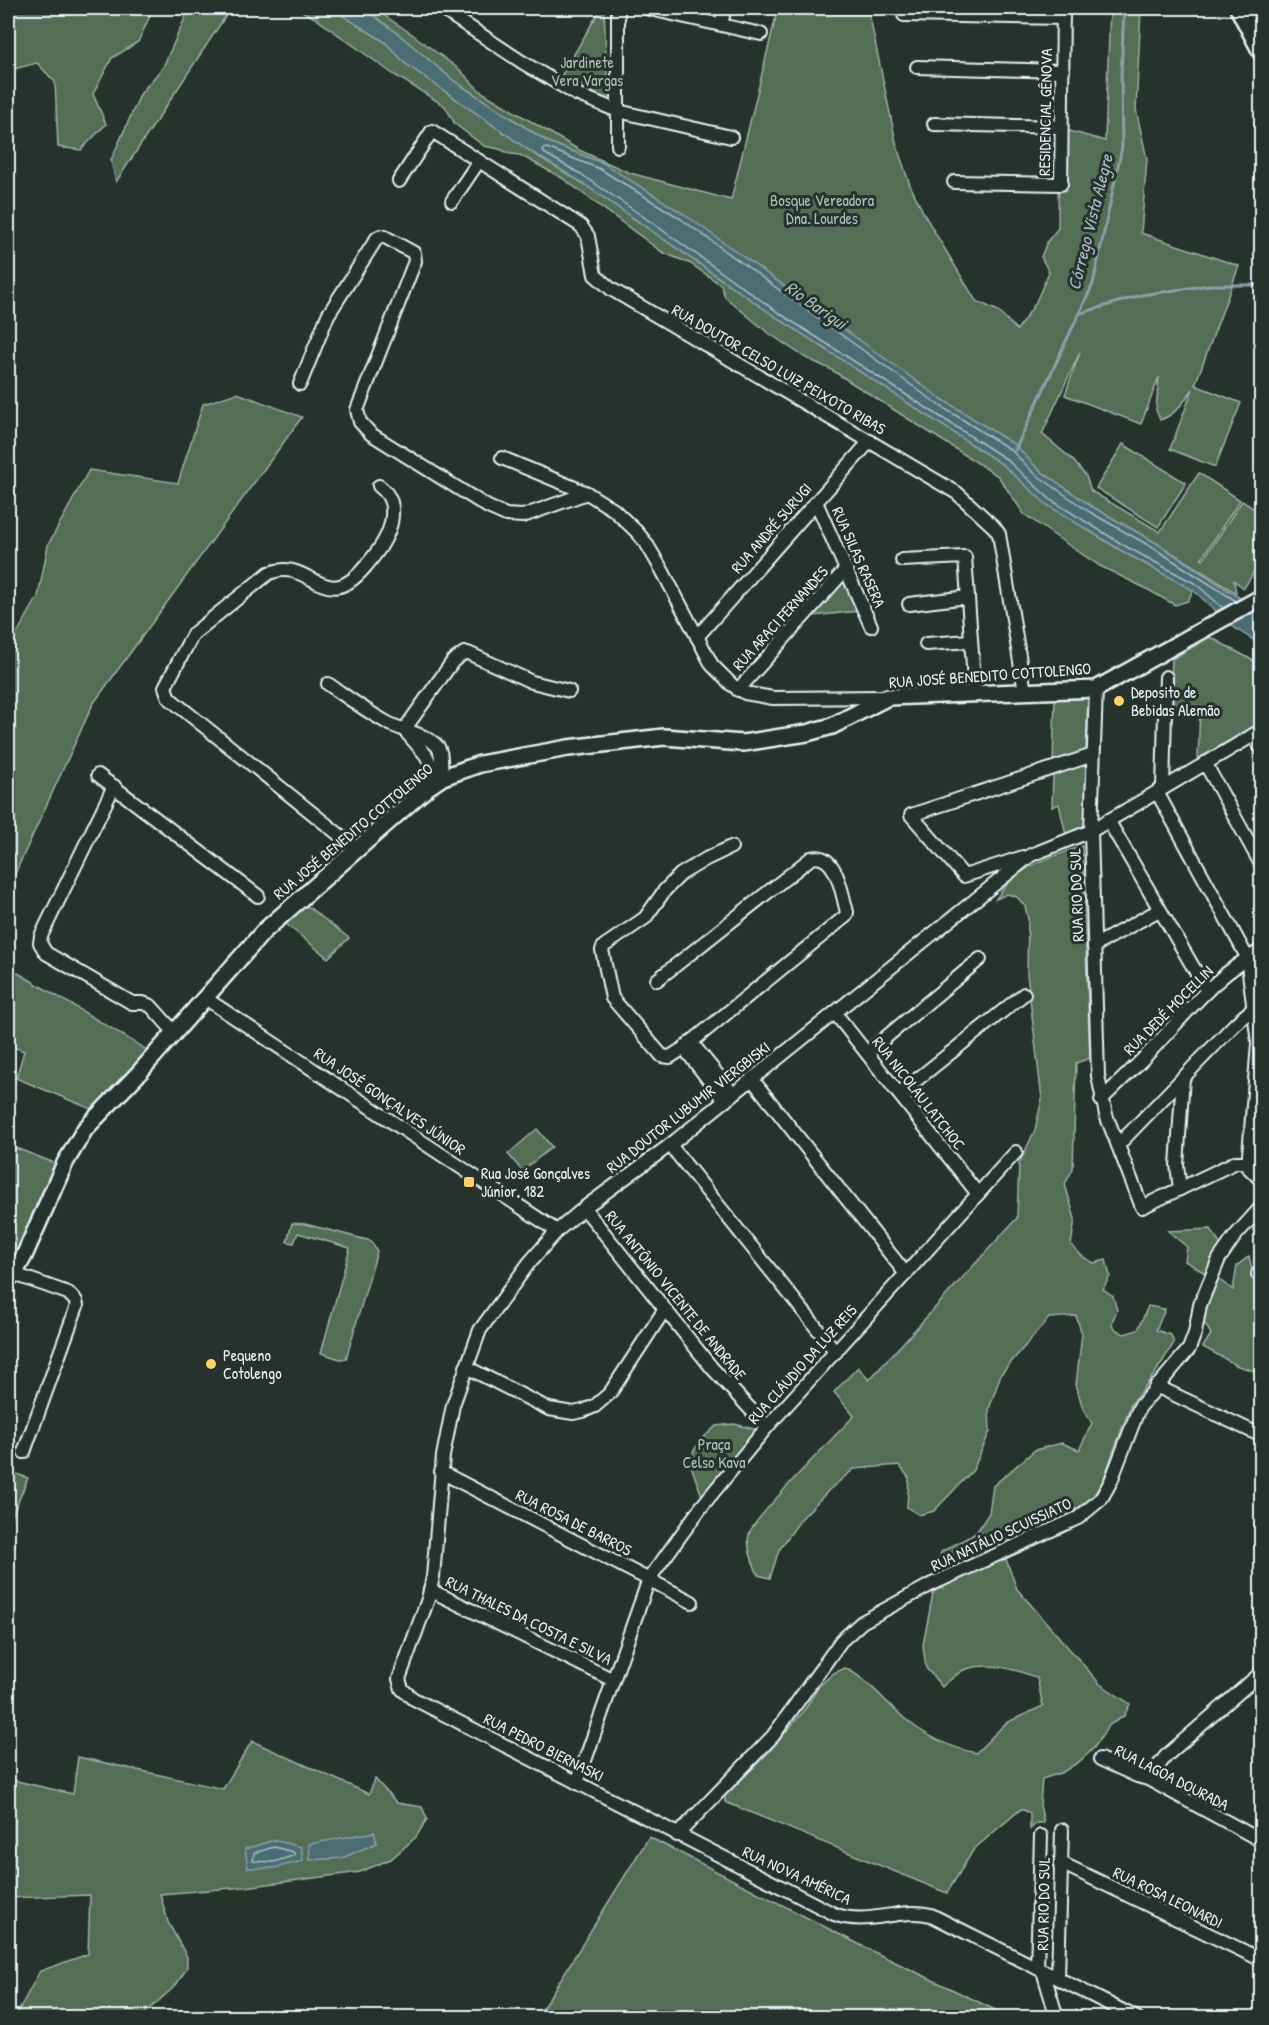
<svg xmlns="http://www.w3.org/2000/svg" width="1269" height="2025" font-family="'Patrick Hand',sans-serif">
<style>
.green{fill:#536e55;stroke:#9eb0a6;stroke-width:1.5}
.water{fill:#4c6c73;stroke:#8aa1a8;stroke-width:1.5}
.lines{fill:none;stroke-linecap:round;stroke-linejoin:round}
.shore{stroke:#aabcc3;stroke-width:1.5}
.stream{stroke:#8aa1a8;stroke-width:3}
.minor-casing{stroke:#e8f1f8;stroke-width:16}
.major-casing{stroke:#e8f1f8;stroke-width:20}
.minor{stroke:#26332d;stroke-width:12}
.major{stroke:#26332d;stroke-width:15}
.poi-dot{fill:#ffd166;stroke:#26332d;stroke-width:2}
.labels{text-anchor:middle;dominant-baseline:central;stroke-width:6;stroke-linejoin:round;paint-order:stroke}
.park-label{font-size:16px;fill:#acbdb7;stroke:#26332d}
.street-label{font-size:16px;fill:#e8f1f8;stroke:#26332d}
.poi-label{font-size:16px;fill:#e8f1f8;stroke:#26332d;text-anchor:start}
.water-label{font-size:18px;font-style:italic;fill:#aabcc3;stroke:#26332d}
</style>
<rect width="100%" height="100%" fill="#26332d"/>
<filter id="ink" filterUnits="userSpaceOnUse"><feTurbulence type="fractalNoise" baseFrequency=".0167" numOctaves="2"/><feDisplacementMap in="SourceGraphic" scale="12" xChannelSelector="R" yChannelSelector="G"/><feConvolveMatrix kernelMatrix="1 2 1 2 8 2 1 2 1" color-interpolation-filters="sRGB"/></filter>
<g filter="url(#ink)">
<!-- green -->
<g class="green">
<path d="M 8,8 L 150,8 L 151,14 L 138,42 L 112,58 L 93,94 L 106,124 L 81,150 L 58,147 L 55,82 L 37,63 L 14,69 L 8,104 Z"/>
<path d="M 198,8 L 231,8 L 116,182 L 111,160 L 141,93 L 163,67 L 186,16 Z"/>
<path d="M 296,8 L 331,8 L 385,42 L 406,64 L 533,153 L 581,182 L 776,317 L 1002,464 L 1048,505 L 1122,551 L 1193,590 L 1188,601 L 1175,605 L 1143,587 L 1100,566 L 1058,538 L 1024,514 L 998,476 L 830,369 L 806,358 L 767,332 L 725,297 L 721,285 L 691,264 L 662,252 L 562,178 L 520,155 L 511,154 L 499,149 L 484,146 L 455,124 L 445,106 L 393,74 L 315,18 Z"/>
<path d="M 363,8 L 373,8 L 412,34 L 460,70 L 480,91 L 579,150 L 630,173 L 731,200 L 778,8 L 868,8 L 897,147 L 910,185 L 925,216 L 976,301 L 998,311 L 1017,330 L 1035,304 L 1049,272 L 1041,257 L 1047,242 L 1058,228 L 1059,128 L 1105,141 L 1110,8 L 1141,8 L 1136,110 L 1147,159 L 1141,233 L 1239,266 L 1195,385 L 1241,403 L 1215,467 L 1170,449 L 1193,389 C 1183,402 1177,414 1160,420 L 1156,410 L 1159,377 L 1141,424 L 1065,395 L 1080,352 L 1042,434 L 1072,459 L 1086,476 L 1091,491 L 1160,532 L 1199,473 L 1240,500 L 1201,559 L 1203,560 L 1242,501 L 1261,513 L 1261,561 L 1244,588 L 1234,581 L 1236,593 L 1158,544 L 1091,506 L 1038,469 L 1015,445 L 940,398 L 623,176 L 603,163 L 548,142 L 454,81 L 396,32 Z"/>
<path d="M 601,8 L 604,8 L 608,101 L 559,80 Z"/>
<path d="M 237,393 L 302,417 L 93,704 L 8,889 L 8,649 L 38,597 L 48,545 L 89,470 L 178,483 L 203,404 Z"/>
<path d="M 1123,444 L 1186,483 L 1158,527 L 1096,488 Z"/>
<path d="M 844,581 L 858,611 L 813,616 Z"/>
<path d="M 1210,637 L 1252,660 L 1261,667 L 1261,722 L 1198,759 L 1200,708 L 1170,707 L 1172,659 Z"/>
<path d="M 1088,697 L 1086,752 L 1053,763 L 1055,699 Z"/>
<path d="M 1086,764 L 1085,827 L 1066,835 L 1059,804 L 1052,807 L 1053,775 Z"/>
<path d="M 1082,846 L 1090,1058 L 1076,1063 L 1073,1169 L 1065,1184 L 1075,1219 L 1071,1245 L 1083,1257 L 1094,1263 L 1106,1260 L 1110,1276 L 1103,1289 L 1113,1296 L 1117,1310 L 1112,1322 L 1113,1328 L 1124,1334 L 1138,1330 L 1148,1306 L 1165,1309 L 1156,1330 L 1171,1335 L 1174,1343 L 1154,1375 L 1131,1404 L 1102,1483 L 1092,1498 L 1078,1508 L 1045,1520 L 1001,1546 L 1017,1589 L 1100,1684 L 1130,1704 L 1124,1716 L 1108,1726 L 1094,1748 L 1080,1761 L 1063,1772 L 1042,1779 L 1040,1805 L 1044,1823 L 1037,1823 L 1030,1829 L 1030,1813 L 1021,1809 L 974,1849 L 947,1893 L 725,1802 L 725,1796 L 766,1755 L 803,1712 L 819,1686 L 834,1673 L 845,1668 C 871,1681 887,1705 909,1722 C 928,1737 953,1748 976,1753 L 1006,1723 L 1043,1706 L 1037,1678 C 1016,1669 989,1662 966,1669 C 958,1672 949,1681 942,1687 L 926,1668 L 923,1645 L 941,1552 L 976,1533 L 989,1513 L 993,1486 L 1035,1450 L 1062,1443 L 1079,1450 L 1092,1423 L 1083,1409 L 1076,1385 L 1082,1334 L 1076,1316 L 1049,1318 L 1001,1374 L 989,1409 L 990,1431 L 973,1470 L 934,1511 L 919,1515 L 907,1507 L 909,1478 L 899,1465 L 854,1469 L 829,1490 L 801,1519 L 779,1550 L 770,1578 L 758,1575 C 753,1562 746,1548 749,1534 C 752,1519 837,1434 854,1416 L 834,1392 L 858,1367 L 869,1380 L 1017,1218 L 1019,1164 L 1035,1130 L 1042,1099 L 1027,974 L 1028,919 L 1025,906 L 1017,897 L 1007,894 L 996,899 C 1016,866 1048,858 1082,846 Z"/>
<path d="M 306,905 L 349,938 L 328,958 L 286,924 Z"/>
<path d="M 8,967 L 141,1046 L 148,1052 L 94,1110 L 16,1078 L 24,1051 L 8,1045 Z"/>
<path d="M 537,1129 L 552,1147 L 522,1171 L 508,1154 Z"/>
<path d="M 8,1145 L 57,1164 L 17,1255 L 8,1267 Z"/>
<path d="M 292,1223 L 305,1224 L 371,1241 L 377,1251 L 346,1359 L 340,1359 L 321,1353 L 350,1248 L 298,1233 L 294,1243 L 287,1242 Z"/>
<path d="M 1211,1229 L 1221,1246 L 1208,1275 L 1185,1261 L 1187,1247 L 1168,1231 Z"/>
<path d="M 1249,1256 L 1261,1312 L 1261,1373 L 1238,1366 L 1203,1347 L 1211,1334 L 1204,1322 L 1211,1286 L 1218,1279 L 1233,1290 L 1237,1266 Z"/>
<path d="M 734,1424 L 758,1430 L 702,1496 L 692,1469 L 693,1452 L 700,1441 L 716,1426 Z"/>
<path d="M 8,1471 L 28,1478 L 10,1521 L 15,1546 L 8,1563 Z"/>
<path d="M 252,1741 L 369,1794 L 375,1779 L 397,1803 L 422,1807 L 427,1819 L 416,1837 L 391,1859 L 360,1872 L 245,1887 L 160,1894 L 168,1922 L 187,1957 L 187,1968 L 176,1985 L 141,2017 L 15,2017 L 40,1971 L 88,1954 L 90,1895 L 8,1898 L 8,1779 L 73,1794 L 78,1757 L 223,1789 Z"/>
<path d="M 649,1837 L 874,1952 L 1010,2017 L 537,2017 Z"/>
</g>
<!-- water -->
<g class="water">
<path d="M 331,8 L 363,8 L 396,32 L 454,81 L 548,142 L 603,163 L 684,214 L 940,398 L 1015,445 L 1038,469 L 1091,506 L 1158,544 L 1261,612 L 1261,645 L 1236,629 L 1193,590 L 1122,551 L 1047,505 L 1002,464 L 776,317 L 581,182 L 533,153 L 406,64 L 385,42 Z"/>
<path d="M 374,1832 L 377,1843 L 342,1858 L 310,1860 L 309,1844 Z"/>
<path d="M 274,1840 L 301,1847 L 303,1861 L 274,1868 L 248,1868 L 245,1849 Z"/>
</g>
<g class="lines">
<!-- shore -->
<g class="shore">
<path d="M 1223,608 L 1196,584 L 1125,546 L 1051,500 L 1006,459 L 779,313 L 641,215 L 584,176 L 544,153 L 543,149 L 547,148 L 600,169 L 681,219 L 936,403 L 1011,450 L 1034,473 L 1088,511 L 1155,549 L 1236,601"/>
<path d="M 274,1847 L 293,1852 L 295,1855 L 274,1862 L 253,1861 L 254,1853 Z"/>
</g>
<!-- stream -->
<g class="stream">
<path d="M 1078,314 L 1142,295 L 1210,285 L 1262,285"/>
<path d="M 1015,450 L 1093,284 L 1122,147 L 1121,77 L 1124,8"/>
</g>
<!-- minor casing -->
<g class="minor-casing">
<g id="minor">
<path d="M 448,8 L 448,13 L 522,62 L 576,94 L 618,111 L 731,137"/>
<path d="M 618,8 L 618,146"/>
<path d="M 646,8 L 761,34"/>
<path d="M 904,15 L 1063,18"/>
<path d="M 721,24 L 725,8"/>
<path d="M 1247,27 L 1254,8"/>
<path d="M 917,67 L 1063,71"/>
<path d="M 934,124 L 1061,127"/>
<path d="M 399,181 L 432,131 L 581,226 L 588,236 L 595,275 L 611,289 L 957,493 L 994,527 L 999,534 L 1025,692"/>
<path d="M 954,182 L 1061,184 L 1063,8"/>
<path d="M 452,201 L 479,161"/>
<path d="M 300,384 L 328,315 L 377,238 L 381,236 L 385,237 L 414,253 L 415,261 L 357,410 L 360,422 L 371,434 L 488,507 L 506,515 L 523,516 L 587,493 L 614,510 L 637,532 L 646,543 L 662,570 L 712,665 L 732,685 L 745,693 L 773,698 L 887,697"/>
<path d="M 502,458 L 587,493"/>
<path d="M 816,502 L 871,626"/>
<path d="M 902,560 L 965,557 L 975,694"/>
<path d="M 909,604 L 968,597"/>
<path d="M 697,637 L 870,441"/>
<path d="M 926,644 L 971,641"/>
<path d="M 328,684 C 347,697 366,711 386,722 C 401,731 425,733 437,746 C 443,752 440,767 443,777"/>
<path d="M 1096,689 L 1091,831 L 1098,1076 L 1106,1115 L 1142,1207 L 1236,1162 L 1243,1162 L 1262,1181"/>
<path d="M 738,690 L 846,569"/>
<path d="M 404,730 L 453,661 L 464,653 L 468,653 L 532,682 L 569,691"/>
<path d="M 407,733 L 426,755 L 438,780"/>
<path d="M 1253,735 L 1262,750"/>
<path d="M 1205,763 L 1262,866"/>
<path d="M 98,775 L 258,896"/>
<path d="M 114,786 L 41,936 L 40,943 L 46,953 L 132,1003 L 143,1003 L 151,1006 L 175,1033"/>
<path d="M 1163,788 L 1166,677"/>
<path d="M 1157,792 L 1247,957 L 1258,1043 L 1248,1167"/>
<path d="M 1108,820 L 1207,991"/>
<path d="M 357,849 L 169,698 L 165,687 L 193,634 L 269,573 C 310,556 324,616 365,567 C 376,554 387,540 391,523 C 394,507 392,496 379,486"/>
<path d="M 1023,857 L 964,876 L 911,815 L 1093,755"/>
<path d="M 1094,946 L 1159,910"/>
<path d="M 657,980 L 811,858 C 837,851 842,895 847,912 L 846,916 L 684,1048 L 670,1057 L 662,1056 L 612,998 L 602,950 L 604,946 L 645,918 L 665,890 L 681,874 L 706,859 L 731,847"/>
<path d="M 205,998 L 557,1231"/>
<path d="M 835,1013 L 978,1194"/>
<path d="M 691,1042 L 733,1094"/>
<path d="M 684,1048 L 725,1101"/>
<path d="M 867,1053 L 980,959"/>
<path d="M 752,1079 L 906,1274"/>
<path d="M 899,1094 L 1024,994"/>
<path d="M 1101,1100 C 1120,1081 1140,1063 1158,1043 C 1189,1010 1220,971 1262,950"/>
<path d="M 670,1145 L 836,1352"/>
<path d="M 1118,1145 L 1236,1023 L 1254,1008"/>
<path d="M 1180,1189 L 1177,1165 L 1183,1077"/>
<path d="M 584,1208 L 712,1368 L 767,1427"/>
<path d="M 14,1274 L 68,1293 L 76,1301 L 77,1306 L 24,1452"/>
<path d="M 1258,1274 L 1262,1273"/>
<path d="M 466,1367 L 549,1409 L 573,1413 L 583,1411 L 595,1406 L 610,1393 L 665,1309"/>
<path d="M 1156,1386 L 1262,1436"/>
<path d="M 441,1472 L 692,1602"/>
<path d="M 430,1590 L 613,1680"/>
<path d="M 1100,1759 L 1137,1776 L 1148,1779 L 1262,1841"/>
<path d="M 1148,1779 L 1166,1756 L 1262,1672"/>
<path d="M 577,1783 L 649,1579 L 702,1506 L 767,1427 L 1016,1152"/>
<path d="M 677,1835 L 773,1736 L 841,1641 L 862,1622 L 932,1584 L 1078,1518 L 1101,1499 L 1111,1481 L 1139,1408 L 1189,1349 L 1195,1333 L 1200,1305 L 1219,1259 L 1235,1236 L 1262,1206"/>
<path d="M 1061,1863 L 1262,1960"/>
<path d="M 1037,1968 L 1041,1836"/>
<path d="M 1043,1971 L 1057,2018"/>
<path d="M 1058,1978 L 1062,1830"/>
<path d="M 1137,2018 L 931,1915 C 897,1907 868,1927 834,1914 L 412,1698 L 402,1689 L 399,1679 L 428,1599 L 433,1577 L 443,1456 L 453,1405 L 480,1330 L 529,1263 L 557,1231 L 584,1208 L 670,1145 L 1031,855 L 1091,831 L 1262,730"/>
</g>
</g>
<!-- major casing -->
<g class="major-casing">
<g id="major">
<path d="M 1238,8 L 1262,54"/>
<path d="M 8,1279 L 14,1274 L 24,1256 L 65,1163 L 85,1129 L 138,1074 L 264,931 L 428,787 L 443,777 L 480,764 L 568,748 L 664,737 L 743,743 L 807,733 L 832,726 L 888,697 L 1096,689 L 1262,597"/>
</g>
</g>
<!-- minor -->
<use href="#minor" class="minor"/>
<!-- major -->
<use href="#major" class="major"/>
</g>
</g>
<!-- markers -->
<g class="poi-dot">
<circle cx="1119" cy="701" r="6"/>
<rect x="463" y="1176" width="12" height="12" rx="3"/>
<circle cx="211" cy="1364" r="6"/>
</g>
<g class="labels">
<!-- park labels -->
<g class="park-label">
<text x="587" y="62">Jardinete<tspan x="587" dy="18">Vera Vargas</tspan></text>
<text x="822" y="200">Bosque Vereadora<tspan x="822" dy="18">Dna. Lourdes</tspan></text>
<text x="714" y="1444">Praça<tspan x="714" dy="18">Celso Kava</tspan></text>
</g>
<!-- street labels -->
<g class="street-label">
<text transform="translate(1045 112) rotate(-89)">RESIDENCIAL GÊNOVA</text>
<text transform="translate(779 369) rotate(30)">RUA DOUTOR CELSO LUIZ PEIXOTO RIBAS</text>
<text transform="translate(771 528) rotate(-49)">RUA ANDRÉ SURUGI</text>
<text transform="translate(859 557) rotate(66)">RUA SILAS RASERA</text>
<text transform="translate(780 618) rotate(-48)">RUA ARACI FERNANDES</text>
<text transform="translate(990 675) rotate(-4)">RUA JOSÉ BENEDITO COTTOLENGO</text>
<text transform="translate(353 831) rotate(-40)">RUA JOSÉ BENEDITO COTTOLENGO</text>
<text transform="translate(1076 895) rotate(-92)">RUA RIO DO SUL</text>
<text transform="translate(1168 1010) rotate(-45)">RUA DEDÉ MOCELLIN</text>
<text transform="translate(919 1093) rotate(52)">RUA NICOLAU LATCHOC</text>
<text transform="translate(390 1101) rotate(34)">RUA JOSÉ GONÇALVES JÚNIOR</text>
<text transform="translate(688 1107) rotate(-38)">RUA DOUTOR LUBUMIR VIERGBISKI</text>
<text transform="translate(676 1295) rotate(51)">RUA ANTÔNIO VICENTE DE ANDRADE</text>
<text transform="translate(802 1364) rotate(-48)">RUA CLÁUDIO DA LUZ REIS</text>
<text transform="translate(574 1522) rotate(27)">RUA ROSA DE BARROS</text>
<text transform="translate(1001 1534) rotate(-25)">RUA NATÁLIO SCUISSIATO</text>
<text transform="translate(529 1620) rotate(26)">RUA THALES DA COSTA E SILVA</text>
<text transform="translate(544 1747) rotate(27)">RUA PEDRO BIERNASKI</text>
<text transform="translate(1172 1777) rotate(27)">RUA LAGOA DOURADA</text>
<text transform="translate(797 1875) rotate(25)">RUA NOVA AMÉRICA</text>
<text transform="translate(1168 1897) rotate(26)">RUA ROSA LEONARDI</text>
<text transform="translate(1043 1904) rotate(-89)">RUA RIO DO SUL</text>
</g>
<!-- poi labels -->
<g class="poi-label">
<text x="1131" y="692">Deposito de<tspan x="1131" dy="18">Bebidas Alemão</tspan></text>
<text x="481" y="1173">Rua José Gonçalves<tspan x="481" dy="18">Júnior, 182</tspan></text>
<text x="223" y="1355">Pequeno<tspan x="223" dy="18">Cotolengo</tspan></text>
</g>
<!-- water labels -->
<g class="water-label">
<text transform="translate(1090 222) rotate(-76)">Córrego Vista Alegre</text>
<text transform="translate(816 305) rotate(35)">Rio Barigui</text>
</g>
</g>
<!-- margin -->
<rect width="1269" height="2025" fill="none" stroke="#26332d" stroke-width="30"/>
<rect x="15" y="15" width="1239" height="1995" fill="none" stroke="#e8f1f8" stroke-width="2" filter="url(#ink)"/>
</svg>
